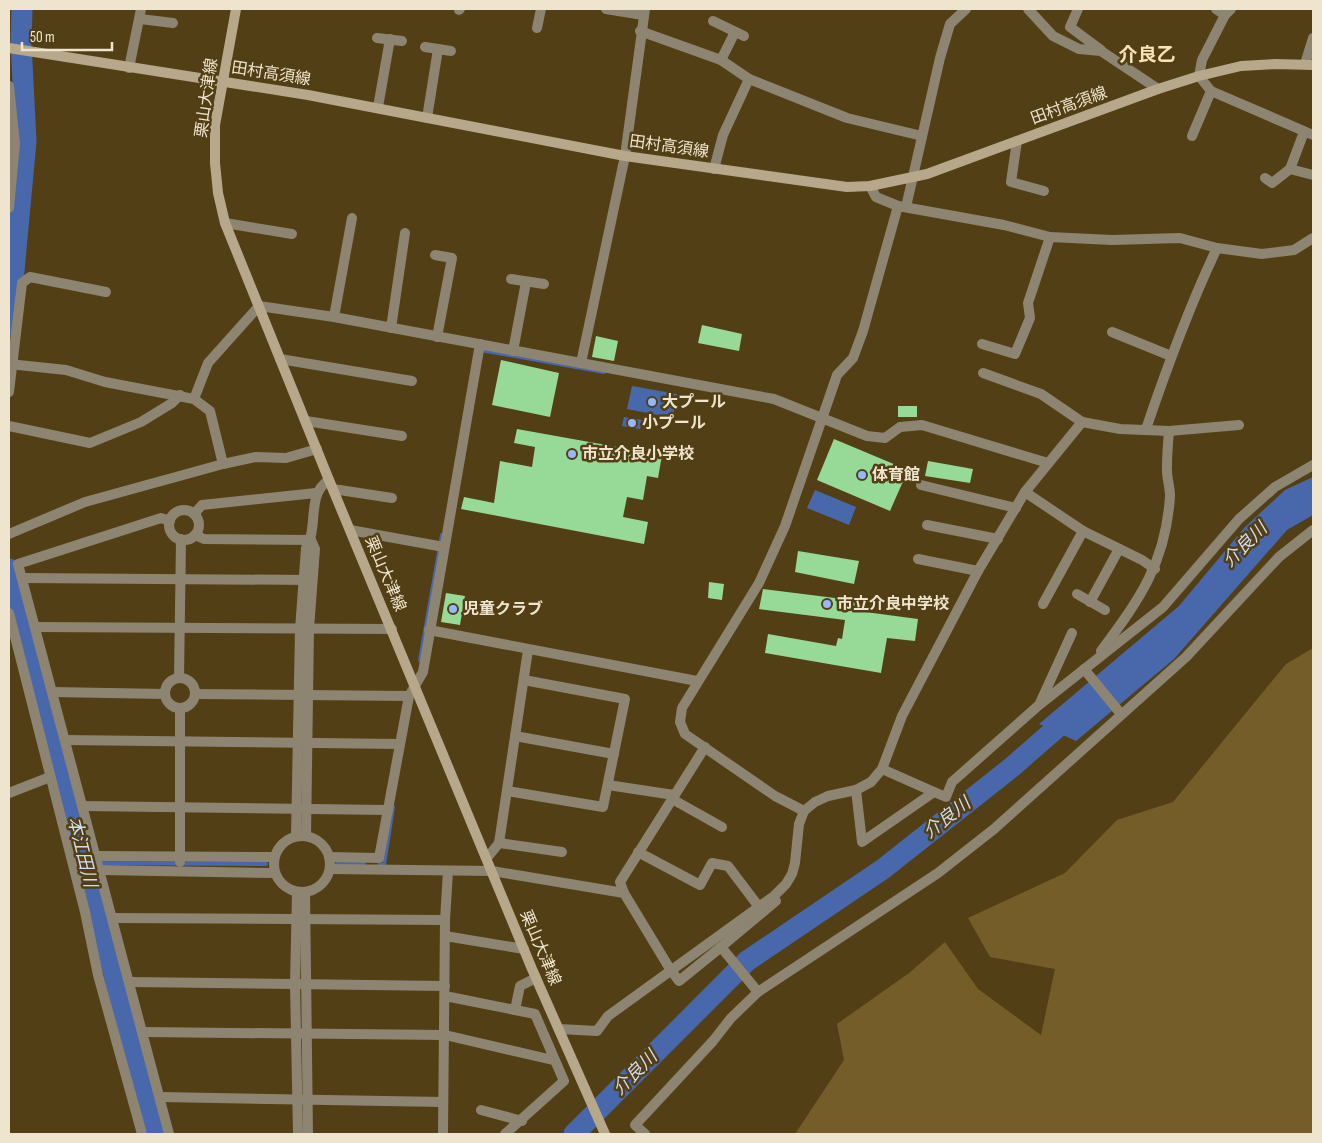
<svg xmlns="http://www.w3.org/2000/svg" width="1322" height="1143" font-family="'Sofia Sans Condensed','Noto Sans JP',sans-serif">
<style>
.green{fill:#755d2a}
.water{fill:#4968ac}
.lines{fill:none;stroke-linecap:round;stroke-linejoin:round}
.stream{stroke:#4968ac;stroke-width:4}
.river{stroke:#4968ac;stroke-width:21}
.building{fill:#97d997}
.street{stroke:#8d8472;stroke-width:10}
.secondary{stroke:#b7a88b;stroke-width:10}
.poi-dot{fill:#95b7fd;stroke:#523f15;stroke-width:2}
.labels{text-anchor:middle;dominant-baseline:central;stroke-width:5;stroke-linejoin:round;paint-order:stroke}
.street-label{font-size:16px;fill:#efe4ce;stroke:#523f15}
.poi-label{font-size:16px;font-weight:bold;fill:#efe4ce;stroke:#523f15;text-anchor:start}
.water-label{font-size:18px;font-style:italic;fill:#d2dcef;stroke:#523f15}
.quarter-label{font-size:19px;font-weight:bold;fill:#f9e2b5;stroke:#523f15}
</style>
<rect width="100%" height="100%" fill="#523f15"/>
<!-- green -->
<path class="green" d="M 1313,648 L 1313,1134 L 795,1134 L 844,1060 L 837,1024 L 909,973 L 945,942 L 978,989 L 1041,1035 L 1055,969 L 990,957 L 968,918 L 1065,873 L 1117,820 L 1173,802 L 1286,664 Z"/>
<!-- water -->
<g class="water">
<path d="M 632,386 L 677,394 L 673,418 L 627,409 Z"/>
<path d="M 624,417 L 642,420 L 640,429 L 622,426 Z"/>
<path d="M 1313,477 L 1313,515 L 1287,530 L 1174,659 L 1076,741 L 1039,724 L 1179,606 L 1245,527 L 1285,490 Z"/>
<path d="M 815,490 L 856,507 L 849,525 L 807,508 Z"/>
</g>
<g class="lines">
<!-- stream -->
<g class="stream">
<path d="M 481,350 L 604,372"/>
<path d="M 420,660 L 442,535"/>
<path d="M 84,863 L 266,864"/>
<path d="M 337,864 L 364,864"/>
<path d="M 379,865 L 384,865 L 393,807"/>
</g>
<!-- river -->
<g class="river">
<path d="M 9,325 L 26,141 L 21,43 L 22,9"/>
<path d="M 9,569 L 25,640 L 57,752 L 155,1134"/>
<path d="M 574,1134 L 747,961 L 883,869 L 1012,767 L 1075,712"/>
</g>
</g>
<!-- building -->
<g class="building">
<path d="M 702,325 L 742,334 L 739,351 L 698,343 Z"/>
<path d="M 596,336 L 618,341 L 614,361 L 592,357 Z"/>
<path d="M 501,360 L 559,373 L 550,417 L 492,405 Z"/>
<rect x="898" y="406" width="19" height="11"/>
<path d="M 517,429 L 662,455 L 658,478 L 647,476 L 643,500 L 627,497 L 623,517 L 648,522 L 644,544 L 461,509 L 464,497 L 494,503 L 500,461 L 532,467 L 535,447 L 514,443 Z"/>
<path d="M 834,439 L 908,470 L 890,511 L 817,480 Z"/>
<path d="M 928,461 L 973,469 L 970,483 L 925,476 Z"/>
<path d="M 798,551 L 859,561 L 854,584 L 795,572 Z"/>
<path d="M 709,582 L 724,584 L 722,600 L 708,598 Z"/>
<path d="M 763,589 L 859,601 L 858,611 L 918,619 L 915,641 L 887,638 L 881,673 L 765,653 L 768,634 L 836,646 L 838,638 L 842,639 L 845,620 L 759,609 Z"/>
<path d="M 446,593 L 465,596 L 460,625 L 441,622 Z"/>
</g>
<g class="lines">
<!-- street -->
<g class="street">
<path d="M 606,9 L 643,15"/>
<path d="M 1028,9 L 1053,36 L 1079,49 L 1101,51 L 1158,89"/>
<path d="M 1078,9 L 1070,27 L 1101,50"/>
<path d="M 1216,9 L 1225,15"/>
<path d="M 1231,9 L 1225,15 L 1202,60 L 1199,76 L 1211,91 L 1313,135"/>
<path d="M 459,10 L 460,9"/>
<path d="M 140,19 L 173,23"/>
<path d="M 713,21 L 744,36"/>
<path d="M 537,28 L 541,9"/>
<path d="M 640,31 L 721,60 L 749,79 L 847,118 L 922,136"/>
<path d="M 377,38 L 402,41"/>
<path d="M 425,47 L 451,51"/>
<path d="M 721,60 L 735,32"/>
<path d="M 1305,64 L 1313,38"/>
<path d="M 129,68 L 141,9"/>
<path d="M 9,86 L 15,144 L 9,208"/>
<path d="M 378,107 L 390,39"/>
<path d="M 427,118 L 438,49"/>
<path d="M 1192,136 L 1211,91"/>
<path d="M 1017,141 L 1011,182 L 1044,191"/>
<path d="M 714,169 L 723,135 L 749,79"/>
<path d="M 1290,169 L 1313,175"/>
<path d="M 1265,178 L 1272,183 L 1290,169 L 1304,132"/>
<path d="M 870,186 L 876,197 L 898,206 L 1004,225 L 1050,237 L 1112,240 L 1180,238 L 1217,248 L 1262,254 L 1294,250 L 1313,238"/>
<path d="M 906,207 L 940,58 L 950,24 L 966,9"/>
<path d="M 225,223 L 292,234"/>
<path d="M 435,255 L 452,258 L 437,337"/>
<path d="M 511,279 L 544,284"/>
<path d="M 334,317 L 352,218"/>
<path d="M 391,328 L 405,233"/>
<path d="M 1112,332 L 1171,356"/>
<path d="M 982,344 L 1015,354 L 1030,318 L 1028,303 L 1050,237"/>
<path d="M 513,351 L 526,282"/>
<path d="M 280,359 L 412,381"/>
<path d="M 581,363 L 625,156 L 645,9"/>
<path d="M 9,364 L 66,370 L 105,382 L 194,399 L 210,411 L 223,464"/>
<path d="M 983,373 L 1041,394 L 1082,422 L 1120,429 L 1169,431 L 1239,425"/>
<path d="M 9,392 L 22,283 L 30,277 L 106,292"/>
<path d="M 194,399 L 208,363 L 259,306 L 334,317 L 774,399 L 867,436 L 885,438 L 900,427 L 922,425 L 1048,463"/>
<path d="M 306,421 L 402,436"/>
<path d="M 9,426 L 90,443 L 141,422 L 172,403 L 180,395"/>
<path d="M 1146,429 C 1167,367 1189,307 1217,248"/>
<path d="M 921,485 L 1016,508"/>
<path d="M 333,489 L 392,498"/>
<path d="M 1025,492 L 1083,531 L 1142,560 L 1155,569"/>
<circle cx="184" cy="525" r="15"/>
<path d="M 194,514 L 202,505 L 316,493"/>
<path d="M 927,525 L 998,539"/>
<path d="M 350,530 L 444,547"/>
<path d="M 9,534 L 85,502 L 223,464 L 256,457 L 286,458 L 317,449"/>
<path d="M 195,535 L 204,539 L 311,540"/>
<path d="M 918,559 L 978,571"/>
<path d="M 22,578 L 308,580"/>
<path d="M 1077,594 L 1105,610"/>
<path d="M 1090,602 L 1119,549"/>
<path d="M 1043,604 L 1083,531"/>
<path d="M 9,613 L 85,912 L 98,975 L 142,1134"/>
<path d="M 35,627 L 392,629"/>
<path d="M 429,630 L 697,681"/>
<path d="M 1101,651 C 1140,599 1166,562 1170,496 C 1170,486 1166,476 1167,466 C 1167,454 1168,443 1169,431"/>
<path d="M 1084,669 L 1121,714"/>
<circle cx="180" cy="693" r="15"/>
<path d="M 179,678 L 181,539"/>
<path d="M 52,692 L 165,694"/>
<path d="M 195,694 L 409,696"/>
<path d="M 1040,703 L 1072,633"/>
<path d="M 515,736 L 614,754"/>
<path d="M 65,740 L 400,744"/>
<path d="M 705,747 L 620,882 L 624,893 L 670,969 L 679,981 L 721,947 L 758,992"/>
<path d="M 882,769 L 934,792"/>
<path d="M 608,785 L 674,795"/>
<path d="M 856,790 L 862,842 L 934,792 L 946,797 L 952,782 L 1039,705 L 1163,607 L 1239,519 L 1275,487 L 1313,465"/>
<path d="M 507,791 L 603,807 L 625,699 L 524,680"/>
<path d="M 9,793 L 50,777"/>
<path d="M 672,799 L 722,827"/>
<path d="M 82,806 L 388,810"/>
<path d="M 804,811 L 775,796 L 685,734 L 680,722 L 682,708 L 759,583 L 785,526 L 837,375 L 853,358 L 863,331 L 898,206"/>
<circle cx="302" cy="864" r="28"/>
<path d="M 296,836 L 300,629 L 306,548 C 319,527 306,494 329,480"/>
<path d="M 306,836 L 309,629 L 315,549 L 311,540"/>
<path d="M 499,843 L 562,852"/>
<path d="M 638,852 L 700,885 L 712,863 L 728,866 L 759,907"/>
<path d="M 96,856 L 274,857"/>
<path d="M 329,857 L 379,858 L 409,696 L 423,672 L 480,344"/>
<path d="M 487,858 L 499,843 L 528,650"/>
<path d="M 180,862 L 180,708"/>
<path d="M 330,869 L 492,871 L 624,893"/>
<path d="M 99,870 L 274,873"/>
<path d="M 297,892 L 295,984 L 298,1134"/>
<path d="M 305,892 L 308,1134"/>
<path d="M 112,918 L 445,920"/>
<path d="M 445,936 L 524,949"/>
<path d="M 721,947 L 776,901"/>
<path d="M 129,982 L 445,986"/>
<path d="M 445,996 L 515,1010"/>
<path d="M 559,1029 L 597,1031 L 608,1016 L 774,896 L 786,884 L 792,874 L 795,863 L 799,824 L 804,811 L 815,802 L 828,796 L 856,790 L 871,782 L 882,769 L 902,716 L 978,571 L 1025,492 L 1082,422"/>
<path d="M 142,1032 L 445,1035 L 553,1060"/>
<path d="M 160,1097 L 443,1102"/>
<path d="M 481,1110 L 522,1121"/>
<path d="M 169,1134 L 18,564 L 161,518 L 170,521"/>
<path d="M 443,1134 L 445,920 L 448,871"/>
<path d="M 505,1134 L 564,1081 L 535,1014 L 515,1010 L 520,986 L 536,978"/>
<path d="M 645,1134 L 635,1125 L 713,1041 L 731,1018 L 758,992 L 938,873 L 994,829 L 1186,657 L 1279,557 L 1313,530"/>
</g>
<!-- secondary -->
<g class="secondary">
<path d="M 236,9 L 215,125 L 215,163 L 218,193 L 225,223 L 329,480 L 532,969 L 605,1134"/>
<path d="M 9,48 L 308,95 L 625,156 L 847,187 L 870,186 L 927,174 L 1158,89 L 1199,76 L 1241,66 L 1275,64 L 1313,65"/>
</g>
</g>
<!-- markers -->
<g class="poi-dot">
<circle cx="652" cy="402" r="5"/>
<circle cx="632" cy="423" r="5"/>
<circle cx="572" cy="454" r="5"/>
<circle cx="862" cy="475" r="5"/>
<circle cx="827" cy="604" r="5"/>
<circle cx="453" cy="609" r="5"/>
</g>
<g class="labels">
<!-- street labels -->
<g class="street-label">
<text transform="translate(271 74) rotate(9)">田村高須線</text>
<text transform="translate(207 98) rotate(-82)">栗山大津線</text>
<text transform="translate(1069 106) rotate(-20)">田村高須線</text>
<text transform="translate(669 147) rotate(8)">田村高須線</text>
<text transform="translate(385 574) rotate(67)">栗山大津線</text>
<text transform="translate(540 948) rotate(67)">栗山大津線</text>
</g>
<!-- poi labels -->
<g class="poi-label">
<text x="662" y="402">大プール</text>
<text x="642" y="423">小プール</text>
<text x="582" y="454">市立介良小学校</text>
<text x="872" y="475">体育館</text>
<text x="837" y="604">市立介良中学校</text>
<text x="463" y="609">児童クラブ</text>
</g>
<!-- water labels -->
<g class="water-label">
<text transform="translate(1245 545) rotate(-45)">介良川</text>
<text transform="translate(947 818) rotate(-38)">介良川</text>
<text transform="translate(82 852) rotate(76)">本江田川</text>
<text transform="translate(635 1073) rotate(-45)">介良川</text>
</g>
<!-- quarter labels -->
<g class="quarter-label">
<text x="1147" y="55">介良乙</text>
</g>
</g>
<!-- border -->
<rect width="1322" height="1143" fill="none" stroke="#efe4ce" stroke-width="20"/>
<!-- scale -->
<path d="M22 42v8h90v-8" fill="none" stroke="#efe4ce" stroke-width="2.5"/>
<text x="30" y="42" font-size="15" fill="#efe4ce" stroke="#523f15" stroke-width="4" paint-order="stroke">50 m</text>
</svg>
